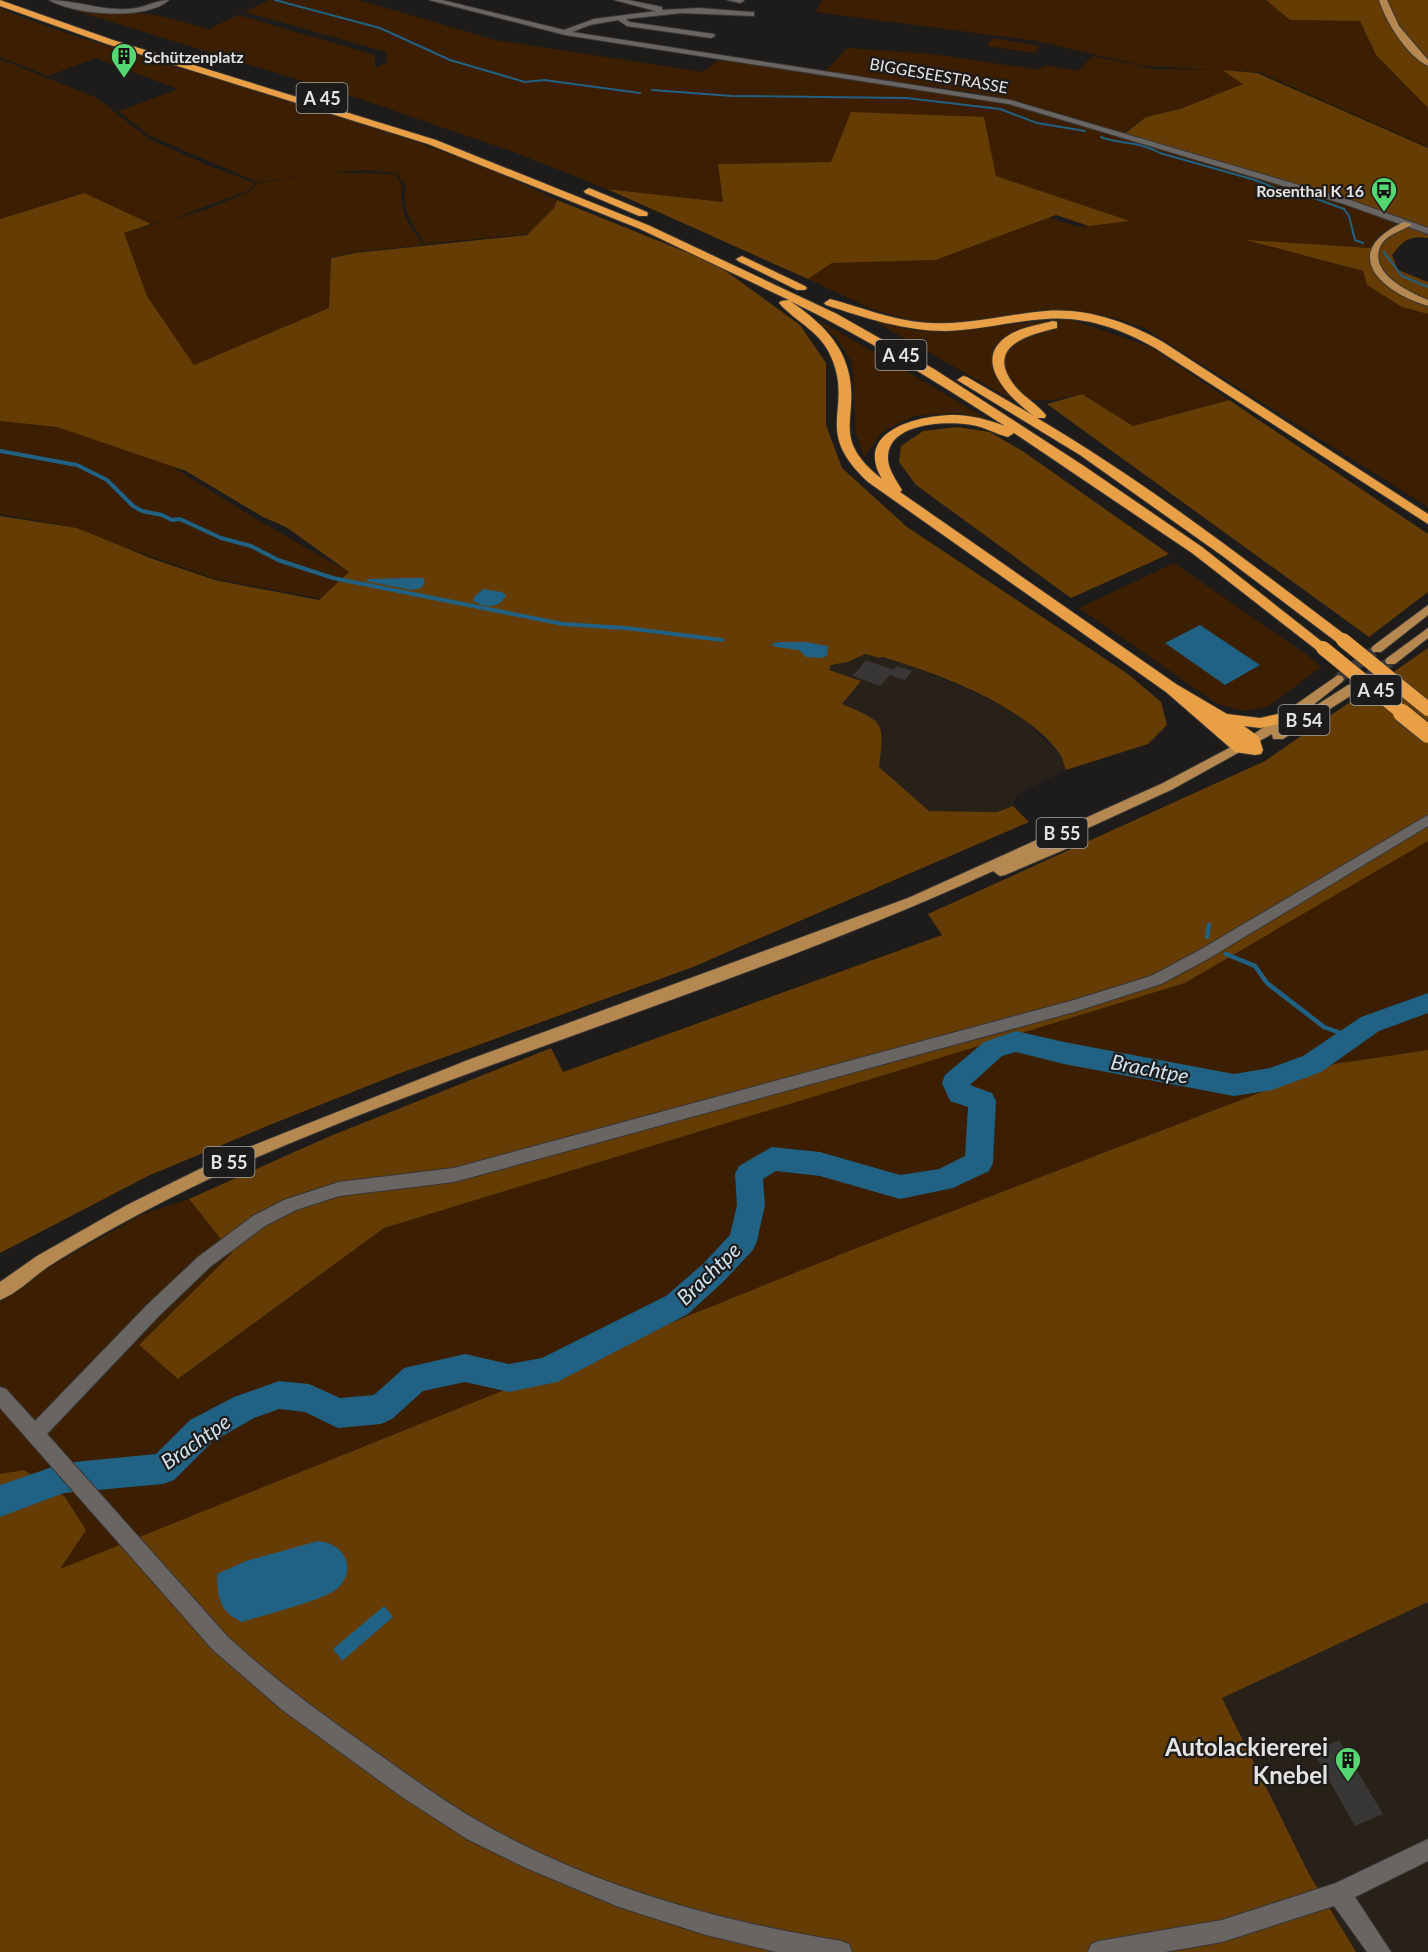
<svg xmlns="http://www.w3.org/2000/svg" width="1428" height="1952" font-family="Lato,sans-serif">
<style>
.built{fill:#27211a}
.green{fill:#3b1f00}
.forest{fill:#653c03}
.water{fill:#206184}
.lines{fill:none;stroke-linecap:round;stroke-linejoin:round}
.stream-far2{stroke:#206184;stroke-width:2}
.stream-far1{stroke:#206184;stroke-width:4}
.stream{stroke:#206184;stroke-width:4.5}
.river{fill:#206184;fill-rule:evenodd}
.building{fill:#393735}
.major-tunnel{stroke:#3c3a38;stroke-width:11;stroke-dasharray:11 6;stroke-linecap:butt}
.minor-casing{stroke:#393736;stroke-width:2}
.major-casing{stroke:#393736;stroke-width:2}
.highway-casing{stroke:#393736;stroke-width:2}
.minor{fill:#686563;fill-rule:evenodd}
.major{fill:#b58851;fill-rule:evenodd}
.highway{fill:#e89f45;fill-rule:evenodd}
.highway-bridge-far1-casing{stroke:#393736;stroke-width:15;stroke-linecap:butt}
.highway-bridge-casing{stroke:#393736;stroke-width:20;stroke-linecap:butt}
.highway-bridge-far1{stroke:#e89f45;stroke-width:14}
.highway-bridge{stroke:#e89f45;stroke-width:18}
.labels{text-anchor:middle;dominant-baseline:central;stroke-width:4.5;stroke-linejoin:round;paint-order:stroke}
.far-poi-label{font-size:16px;font-weight:bold;fill:#e5e3e2;stroke:#1e1c1a;text-anchor:start}
.far-street-label{font-size:16px;fill:#e5e3e2;stroke:#1e1c1a}
.shield{fill:#1e1c1a;stroke:#a9a7a6;stroke-width:1.5}
.shield-label{font-size:18px;font-weight:bold;fill:#e5e3e2}
.water-label{font-size:21px;font-style:italic;fill:#cfe3f0;stroke:#1e1c1a}
.near-poi-label{font-size:24px;font-weight:bold;fill:#e5e3e2;stroke:#1e1c1a;text-anchor:end}
</style>
<rect width="100%" height="100%" fill="#1e1c1a"/>
<!-- built -->
<g class="built">
<path d="M 865,654 L 909,665 L 972,691 L 1020,715 L 1060,754 L 1066,770 L 1016,795 L 1013,806 L 997,812 L 929,811 L 879,767 L 883,735 L 842,704 L 860,681 L 829,670 L 831,665 L 848,662 Z"/>
<path d="M 1428,1602 L 1428,1952 L 1356,1952 L 1308,1872 L 1221,1698 Z"/>
</g>
<!-- green -->
<g class="green">
<path d="M 269,0 L 359,0 L 495,40 L 703,72 L 721,58 L 1009,104 L 1358,207 L 1398,225 L 1370,248 L 1250,241 L 1363,271 L 1402,307 L 1428,314 L 1428,507 L 1144,328 L 1115,318 L 1087,314 L 951,324 L 910,320 L 874,310 L 808,279 L 832,263 L 936,260 L 1049,218 L 1079,227 L 1128,221 L 996,176 L 831,162 L 718,164 L 723,202 L 607,189 L 511,151 L 363,100 L 67,8 L 157,15 L 209,29 L 238,15 L 375,55 L 375,68 L 387,63 L 386,52 L 245,12 Z"/>
<path d="M 822,0 L 1266,0 L 1290,20 L 1360,21 L 1376,55 L 1428,108 L 1428,147 L 1259,72 L 1144,66 L 1037,41 L 816,12 Z"/>
<path d="M 0,8 C 51,30 106,45 160,62 C 292,102 433,139 557,200 L 554,208 L 528,234 L 425,244 C 413,225 400,209 406,185 L 396,173 L 367,170 L 329,172 L 395,174 L 402,185 C 398,210 409,225 423,245 L 356,252 L 331,257 L 329,308 L 194,365 L 147,296 L 124,233 L 163,222 L 151,224 L 82,193 L 0,219 L 0,59 L 97,98 L 149,139 L 205,164 L 255,183 L 249,190 L 167,221 L 208,209 L 250,191 L 258,183 L 324,173 L 258,182 L 150,136 L 119,111 L 178,89 L 96,58 L 48,76 L 0,57 Z"/>
<path d="M 992,38 L 1040,46 L 1035,53 L 987,46 Z"/>
<path d="M 847,48 L 932,54 L 1039,70 L 1045,65 L 1078,71 L 1093,56 L 1154,69 L 1222,70 L 1243,84 L 1180,109 L 1146,117 L 1123,133 L 1011,101 L 970,92 L 825,71 Z"/>
<path d="M 817,319 L 989,420 L 960,413 L 914,416 L 881,433 L 864,457 L 856,433 L 852,362 L 835,337 Z"/>
<path d="M 871,319 L 913,330 L 957,331 L 1040,321 L 1072,320 L 1151,347 L 1229,400 L 1133,426 L 1082,394 L 1054,400 L 1012,400 Z"/>
<path d="M 0,421 L 57,427 L 168,464 L 261,522 L 349,572 L 321,598 L 318,598 L 216,579 L 121,546 L 77,528 L 0,514 Z"/>
<path d="M 1174,563 L 1310,657 L 1321,667 L 1269,706 L 1244,711 L 1218,704 L 1079,608 Z"/>
<path d="M 1428,841 L 1428,1050 L 1334,1064 L 854,1249 L 59,1570 L 86,1530 L 65,1497 L 25,1470 L 0,1474 L 0,1302 L 33,1276 L 143,1214 L 189,1199 L 232,1253 L 139,1345 L 179,1379 L 384,1228 L 1185,983 Z"/>
</g>
<!-- forest -->
<g class="forest">
<path d="M 1266,0 L 1428,0 L 1428,108 L 1376,55 L 1360,21 L 1290,20 Z"/>
<path d="M 1222,70 L 1257,73 L 1428,148 L 1428,238 C 1409,235 1403,241 1392,255 L 1398,270 L 1428,282 L 1428,314 L 1402,307 L 1367,285 L 1363,271 L 1246,240 L 1370,248 L 1388,232 L 1404,224 L 1348,200 L 1124,134 L 1146,117 L 1180,109 L 1243,84 Z"/>
<path d="M 851,112 L 984,117 L 996,176 L 1130,221 L 1089,226 L 1056,215 L 936,260 L 832,263 L 808,279 L 607,189 L 723,202 L 718,164 L 831,162 Z"/>
<path d="M 84,193 L 151,224 L 124,233 L 147,296 L 194,365 L 329,308 L 331,258 L 355,253 L 527,235 L 554,208 L 557,200 L 716,264 L 800,325 L 826,363 L 826,425 L 842,468 L 907,527 L 1128,674 L 1161,702 L 1167,725 L 1148,744 L 1066,770 C 1064,765 1062,757 1059,753 C 1026,706 935,672 882,657 L 880,658 L 865,654 L 848,662 L 831,665 L 829,670 L 861,681 L 842,704 C 884,722 885,721 879,767 L 929,811 L 997,812 L 1013,806 L 1029,822 L 693,967 L 398,1074 L 272,1124 L 148,1176 L 0,1253 L 0,516 L 77,528 L 153,559 L 215,580 L 319,600 L 349,572 L 286,527 L 263,517 L 186,471 L 57,427 L 0,421 L 0,219 Z"/>
<path d="M 1082,394 L 1133,426 L 1229,400 L 1428,534 L 1428,592 L 1369,637 L 1047,404 Z"/>
<path d="M 957,427 L 990,432 L 1024,452 L 1169,554 L 1071,598 L 916,485 L 899,462 L 901,446 L 923,431 Z"/>
<path d="M 1428,648 L 1428,841 L 1185,983 L 384,1228 L 178,1379 L 139,1345 L 232,1253 L 189,1199 L 328,1137 L 551,1048 L 563,1072 L 942,935 L 928,914 L 1265,761 Z"/>
<path d="M 1428,1050 L 1428,1602 L 1222,1698 L 1308,1872 L 1356,1952 L 0,1952 L 0,1474 L 24,1470 L 65,1497 L 86,1530 L 60,1569 L 854,1249 L 1334,1064 Z"/>
</g>
<!-- water -->
<g class="water">
<path d="M 411,578 L 423,578 L 425,583 L 421,588 L 412,590 L 365,581 L 369,579 Z"/>
<path d="M 483,589 L 502,592 L 506,595 C 500,609 485,608 473,601 L 474,597 Z"/>
<path d="M 1200,625 L 1260,665 L 1225,685 L 1165,643 Z"/>
<path d="M 779,642 L 806,642 L 828,646 L 827,655 L 823,658 L 806,657 L 799,650 L 776,647 L 771,644 Z"/>
<path d="M 318,1541 C 343,1543 358,1567 339,1587 C 328,1600 262,1615 242,1622 C 219,1611 218,1599 217,1574 L 246,1561 Z"/>
<path d="M 384,1606 L 393,1617 L 342,1661 L 333,1649 Z"/>
</g>
<g class="lines">
<!-- stream-far2 -->
<g class="stream-far2">
<path d="M 275,0 L 380,28 L 450,60 L 525,82 L 544,80 L 640,93"/>
<path d="M 652,90 L 732,96 L 906,98 L 1000,109 L 1037,123 L 1085,131"/>
<path d="M 1101,137 C 1122,145 1139,141 1160,153 L 1255,180 L 1277,189 L 1295,191 L 1344,209 L 1349,216 L 1355,240 L 1363,243"/>
<path d="M 1384,252 L 1402,276 L 1428,287"/>
</g>
<!-- stream-far1 -->
<path class="stream-far1" d="M 0,451 L 77,465 L 107,480 L 133,506 L 142,511 L 162,515 L 172,520 L 180,519 L 221,538 L 251,546 L 278,560 L 333,578 L 563,624 L 626,628 L 722,640"/>
<!-- stream -->
<g class="stream">
<path d="M 1207,937 L 1209,925"/>
<path d="M 1226,954 L 1255,966 L 1267,983 L 1324,1027 L 1351,1037"/>
</g>
<!-- river -->
<path class="river" d="M 1428,993 L 1428,1013 L 1379,1031 L 1321,1072 L 1272,1090 L 1234,1096 L 1064,1064 L 1016,1052 L 1002,1056 L 970,1085 L 992,1093 L 996,1101 L 993,1163 L 989,1171 L 953,1188 L 900,1199 L 820,1176 L 776,1171 L 763,1179 L 765,1205 L 757,1241 L 753,1250 L 723,1282 L 688,1314 L 557,1382 L 509,1392 L 465,1382 L 423,1391 L 392,1419 L 381,1424 L 338,1428 L 305,1412 L 279,1409 L 254,1418 L 212,1442 L 174,1480 L 163,1484 L 64,1493 L 0,1517 L 0,1485 L 64,1463 L 156,1454 L 190,1420 L 234,1397 L 279,1381 L 309,1384 L 340,1398 L 374,1395 L 404,1368 L 465,1354 L 509,1364 L 542,1358 L 666,1296 L 703,1264 L 730,1235 L 737,1205 L 735,1174 L 739,1166 L 772,1147 L 820,1152 L 900,1175 L 939,1169 L 965,1156 L 968,1107 L 950,1101 L 942,1083 L 945,1075 L 984,1042 L 1016,1031 L 1064,1042 L 1234,1074 L 1270,1068 L 1303,1056 L 1361,1017 Z"/>
</g>
<!-- building -->
<g class="building">
<path d="M 866,660 L 894,670 L 897,666 L 912,671 L 905,680 L 890,675 L 880,686 L 853,676 Z"/>
<path d="M 1339,1740 L 1383,1814 L 1355,1826 L 1313,1752 Z"/>
</g>
<g class="lines">
<!-- major-tunnel -->
<g class="major-tunnel">
<path d="M 1338,679 L 1377,649"/>
<path d="M 1353,688 L 1391,661"/>
</g>
<!-- minor casing -->
<g class="minor-casing">
<g id="minor">
<path d="M 49,0 C 76,0 101,11 128,9 C 143,9 155,0 169,0 C 146,21 74,15 49,0 Z"/>
<path d="M 429,0 L 442,0 L 564,30 L 594,19 L 656,11 L 614,0 L 628,0 L 662,7 L 662,10 L 699,8 L 751,12 L 754,12 L 754,16 L 682,13 L 626,19 L 629,22 L 714,34 L 715,36 L 711,38 L 627,26 L 618,20 L 590,25 L 572,32 L 1010,100 L 1350,200 L 1428,228 L 1428,234 L 1344,204 L 1009,104 L 565,35 Z"/>
<path d="M 727,0 L 743,0 L 744,1 L 740,3 Z"/>
<path d="M 1428,815 L 1428,826 L 1208,959 L 1161,984 L 1074,1012 L 454,1182 L 339,1196 L 296,1210 L 265,1226 L 210,1267 L 159,1316 L 47,1434 L 227,1636 C 272,1678 320,1713 370,1748 C 406,1773 441,1800 480,1822 C 590,1885 716,1921 841,1941 L 849,1944 L 852,1952 L 776,1952 L 706,1935 L 619,1907 L 526,1868 L 467,1839 L 402,1797 L 281,1709 L 213,1650 L 0,1408 L 0,1387 L 6,1389 L 35,1421 L 147,1305 L 198,1257 L 253,1216 L 284,1200 L 339,1182 L 454,1168 L 1074,1000 L 1151,976 L 1198,951 Z"/>
<path d="M 1428,1839 L 1428,1861 L 1355,1897 L 1391,1952 L 1367,1952 L 1334,1906 L 1222,1942 L 1165,1952 L 1088,1952 L 1091,1944 L 1099,1941 L 1222,1920 L 1336,1883 Z"/>
</g>
</g>
<!-- major casing -->
<g class="major-casing">
<g id="major">
<path d="M 1379,0 L 1387,0 L 1399,26 L 1428,60 L 1428,66 C 1407,56 1386,22 1379,0 Z"/>
<path d="M 1404,222 L 1412,224 C 1403,231 1387,234 1381,245 C 1367,273 1409,292 1428,300 L 1428,306 C 1380,292 1338,252 1404,222 Z"/>
<path d="M 1428,605 L 1428,615 L 1381,652 L 1373,652 L 1371,649 L 1373,646 Z"/>
<path d="M 1428,628 L 1428,638 L 1395,664 L 1387,664 L 1385,661 L 1387,658 Z"/>
<path d="M 1338,675 L 1342,676 L 1344,679 L 1342,682 L 1298,717 L 1348,685 L 1358,685 L 1359,688 L 1358,691 L 1283,739 L 1273,739 L 1272,734 L 1173,789 L 1062,840 L 1068,845 L 1066,849 L 1005,875 L 1000,876 L 993,871 C 747,984 485,1057 237,1166 C 173,1195 108,1229 49,1266 C 33,1277 18,1293 0,1300 L 0,1282 L 37,1256 L 127,1205 L 224,1157 L 468,1060 L 908,898 L 1163,783 L 1248,738 Z"/>
</g>
</g>
<!-- highway casing -->
<g class="highway-casing">
<g id="highway">
<path d="M 0,0 L 113,40 L 436,140 L 648,225 L 837,314 L 934,369 L 1084,466 L 1202,547 L 1330,648 L 1328,651 L 1318,651 L 1192,553 L 1014,433 L 1008,437 C 996,434 985,427 972,425 C 948,421 890,422 888,456 C 887,468 896,480 902,490 L 900,492 L 1176,684 L 1227,714 L 1260,718 L 1291,711 L 1299,716 L 1297,720 L 1260,728 L 1244,726 L 1259,737 L 1263,750 L 1261,754 L 1255,755 L 1235,752 L 1166,692 L 868,482 C 812,430 853,411 832,359 C 822,332 797,323 779,303 L 781,301 L 789,300 L 640,229 L 428,144 L 107,44 L 0,6 ZM 790,301 C 865,337 935,381 1005,426 C 989,420 971,415 955,415 C 920,415 853,430 882,479 C 828,436 861,419 848,370 C 840,339 815,318 790,301 Z"/>
<path d="M 589,188 L 647,212 L 648,214 L 647,216 L 639,216 L 585,193 L 584,191 Z"/>
<path d="M 742,256 L 805,286 L 807,288 L 805,290 L 797,290 L 738,261 L 736,259 Z"/>
<path d="M 830,299 C 864,308 896,322 932,323 C 971,325 1008,314 1046,311 C 1088,308 1127,322 1163,342 L 1428,514 L 1428,524 L 1155,348 C 1121,329 1086,316 1046,319 C 1012,321 980,330 946,331 C 905,331 865,318 826,305 L 824,303 Z"/>
<path d="M 1053,321 L 1057,322 L 1057,328 C 1027,335 984,347 1015,386 C 1024,397 1037,404 1046,415 L 1045,418 L 1037,418 C 1146,482 1247,561 1348,637 L 1350,640 L 1348,643 L 1338,643 L 1224,557 L 1080,455 L 957,380 L 963,376 L 967,377 L 1034,416 C 1011,399 969,360 1009,335 C 1022,327 1038,325 1053,321 Z"/>
</g>
</g>
<!-- minor -->
<use href="#minor" class="minor"/>
<!-- major -->
<use href="#major" class="major"/>
<!-- highway -->
<use href="#highway" class="highway"/>
<!-- highway-bridge-far1 casing -->
<g class="highway-bridge-far1-casing">
<g id="highway-bridge-far1">
<path d="M 1343,640 L 1428,709"/>
<path d="M 1323,648 L 1404,714"/>
</g>
</g>
<!-- highway-bridge casing -->
<g class="highway-bridge-casing">
<path id="highway-bridge" d="M 1402,713 L 1428,734"/>
</g>
<!-- highway-bridge-far1 -->
<use href="#highway-bridge-far1" class="highway-bridge-far1"/>
<!-- highway-bridge -->
<use href="#highway-bridge" class="highway-bridge"/>
</g>
<!-- icons -->
<defs>
<g id="building-pin" transform="scale(1.35)"><path d="M0 17L-7.5 6A9.5 9.5 0 1 1 7.5 6Z" fill="#55d671" stroke="#1e1c1a"/><path d="M-4-6H4V6H1V3H-1V6H-4ZM-2.5-4.3h1.7v1.8h-1.7ZM.8-4.3h1.7v1.8H.8ZM-2.5-1h1.7V.8h-1.7ZM.8-1h1.7V.8H.8Z" fill="#111"/></g>
<g id="bus-pin" transform="scale(1.35)"><path d="M0 17L-7.5 6A9.5 9.5 0 1 1 7.5 6Z" fill="#55d671" stroke="#1e1c1a"/><path d="M-5-6H5V4H4V6H2V4H-2V6H-4V4H-5ZM-3.5-4V0h7V-4ZM-3.5 1.2v1.5H-2V1.2ZM2 1.2v1.5H3.5V1.2Z" fill="#111"/></g>
</defs>
<g fill-rule="evenodd">
<use href="#building-pin" x="124" y="56"/>
<use href="#bus-pin" x="1384" y="190"/>
<use href="#building-pin" x="1348" y="1760"/>
</g>
<g class="labels">
<!-- far-poi labels -->
<g class="far-poi-label">
<text x="144" y="56">Schützenplatz</text>
<text x="1364" y="190" text-anchor="end">Rosenthal K 16</text>
</g>
<!-- far-street labels -->
<g class="far-street-label">
<text transform="translate(939 75) rotate(10)">BIGGESEESTRASSE</text>
</g>
<!-- shield labels -->
<g class="shield">
<rect x="296.5" y="83" width="51" height="30" rx="4.5"/>
<rect x="875.5" y="340" width="51" height="30" rx="4.5"/>
<rect x="1350.5" y="675" width="51" height="30" rx="4.5"/>
<rect x="1278.5" y="705" width="51" height="30" rx="4.5"/>
<rect x="1036.5" y="818" width="51" height="30" rx="4.5"/>
<rect x="203.5" y="1147" width="51" height="30" rx="4.5"/>
</g>
<g class="shield-label">
<text x="322" y="98">A 45</text>
<text x="901" y="355">A 45</text>
<text x="1376" y="690">A 45</text>
<text x="1304" y="720">B 54</text>
<text x="1062" y="833">B 55</text>
<text x="229" y="1162">B 55</text>
</g>
<!-- water labels -->
<g class="water-label">
<text transform="translate(1150 1068) rotate(11)">Brachtpe</text>
<text transform="translate(708 1273) rotate(-44)">Brachtpe</text>
<text transform="translate(195 1441) rotate(-35)">Brachtpe</text>
</g>
<!-- near-poi labels -->
<g class="near-poi-label">
<text x="1328" y="1746">Autolackiererei<tspan x="1328" dy="28">Knebel</tspan></text>
</g>
</g>
</svg>
